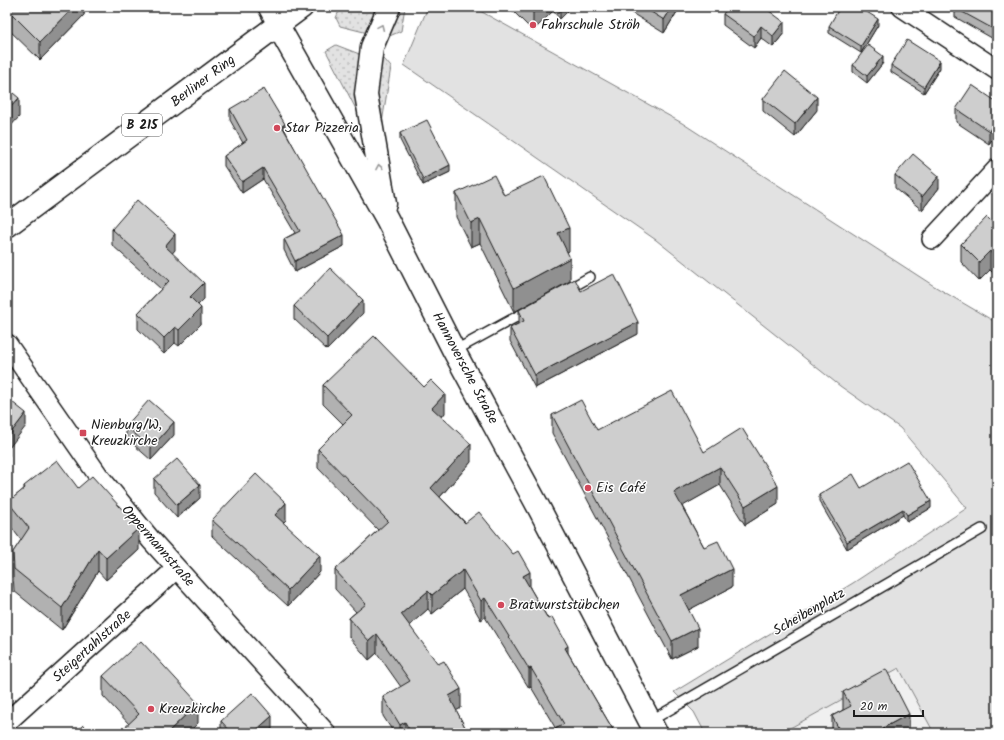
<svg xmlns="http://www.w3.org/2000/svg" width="1004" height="740" font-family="Kalam,sans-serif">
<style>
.built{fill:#f0f0f0}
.grass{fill:url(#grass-dots);stroke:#7f7f7f}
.park{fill:#e2e2e2;stroke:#7f7f7f}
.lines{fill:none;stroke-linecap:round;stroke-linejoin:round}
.lane-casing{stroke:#1c1c1c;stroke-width:12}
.street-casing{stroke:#1c1c1c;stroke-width:22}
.secondary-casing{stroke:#1c1c1c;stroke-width:25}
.primary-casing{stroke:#1c1c1c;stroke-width:25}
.lane{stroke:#fff;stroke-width:9}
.street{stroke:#fff;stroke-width:19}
.secondary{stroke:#fff;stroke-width:22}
.primary{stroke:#fff;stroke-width:22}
.wall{fill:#b1b1b1;stroke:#1c1c1c}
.shaded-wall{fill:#909090;stroke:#1c1c1c}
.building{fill:#cecece;stroke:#1c1c1c}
.oneway{stroke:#999}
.poi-dot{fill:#d1495b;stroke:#fff;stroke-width:1.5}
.labels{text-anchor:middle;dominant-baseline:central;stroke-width:3;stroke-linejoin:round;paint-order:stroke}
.shield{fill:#fff;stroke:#606060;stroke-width:1}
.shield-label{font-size:13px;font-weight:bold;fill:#1c1c1c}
.poi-label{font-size:14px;fill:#1c1c1c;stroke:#fff;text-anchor:start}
.street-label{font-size:14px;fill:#1c1c1c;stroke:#fff}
</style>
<defs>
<pattern id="grass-dots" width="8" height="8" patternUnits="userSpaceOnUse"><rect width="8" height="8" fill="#e2e2e2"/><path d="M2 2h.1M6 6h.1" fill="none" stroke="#c1c1c1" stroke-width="1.8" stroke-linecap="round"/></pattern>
</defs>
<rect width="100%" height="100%" fill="#fff"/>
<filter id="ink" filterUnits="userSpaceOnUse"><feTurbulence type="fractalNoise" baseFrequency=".025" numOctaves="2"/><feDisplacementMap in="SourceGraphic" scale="8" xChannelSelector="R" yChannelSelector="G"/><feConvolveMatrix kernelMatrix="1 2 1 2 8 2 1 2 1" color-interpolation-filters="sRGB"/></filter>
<g filter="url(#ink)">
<!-- built -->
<path class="built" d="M 899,668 L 934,733 L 781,733 Z"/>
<!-- grass -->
<g class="grass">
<path d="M 347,7 L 376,7 L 368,33 L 340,26 L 336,18 L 338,13 Z"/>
<path d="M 399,7 L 405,7 L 401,31 L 385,38 Z"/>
<path d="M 336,45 L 362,55 L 360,108 L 358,113 L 326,51 Z"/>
<path d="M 380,58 L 385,60 L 391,67 L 381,129 L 376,89 Z"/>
</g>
<!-- park -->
<path class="park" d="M 428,7 L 473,7 L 682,123 L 934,286 L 997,323 L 997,733 L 934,733 L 899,668 L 781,733 L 705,733 L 694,712 L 674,692 L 853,583 L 967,508 L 900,428 L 840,386 L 656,240 L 404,65 Z"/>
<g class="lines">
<!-- lane casing -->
<g class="lane-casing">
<g id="lane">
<path d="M 567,290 L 590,277"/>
<path d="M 454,351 L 529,310"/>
<path d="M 650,721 L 982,529"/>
</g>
</g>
<!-- street casing -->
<g class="street-casing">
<g id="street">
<path d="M 268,7 L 277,24"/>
<path d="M 902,7 L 997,70"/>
<path d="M 932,239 L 997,169"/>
<path d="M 7,344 L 98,475 L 151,540 L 326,733"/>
<path d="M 7,722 L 176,569"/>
</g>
</g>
<!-- secondary casing -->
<g class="secondary-casing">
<g id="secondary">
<path d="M 277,24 L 387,219 L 454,351 L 540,510 L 656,733"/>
<path d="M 385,204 L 366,94 L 372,47 L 389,7"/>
</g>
</g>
<!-- primary casing -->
<g class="primary-casing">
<path id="primary" d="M 7,226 L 302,7"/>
</g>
<!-- lane -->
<use href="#lane" class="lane"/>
<!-- street -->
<use href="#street" class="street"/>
<!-- secondary -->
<use href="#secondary" class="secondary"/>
<!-- primary -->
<use href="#primary" class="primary"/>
</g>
<!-- wall -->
<g class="wall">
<path d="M 7,7 L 84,7 L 84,15 L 40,60 L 7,28 Z"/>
<path d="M 509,7 L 572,7 L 560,19 L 553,11 L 533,31 Z"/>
<path d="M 622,7 L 680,7 L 664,33 Z"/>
<path d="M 997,7 L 997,41 L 955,17 L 955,8 Z"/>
<path d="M 723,14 L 784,33 L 773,47 L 761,38 L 754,48 L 723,25 Z"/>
<path d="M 878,25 L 861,53 L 829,33 L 829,26 Z"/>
<path d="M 883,63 L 867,83 L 853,72 L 853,65 Z"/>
<path d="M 891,65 L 940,68 L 924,93 L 891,72 Z"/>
<path d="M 763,99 L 817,110 L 795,137 L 763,111 Z"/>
<path d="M 997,102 L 997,132 L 989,144 L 956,122 L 956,109 Z"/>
<path d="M 230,109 L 285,130 L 344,246 L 295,272 L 284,250 L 284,239 L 295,233 L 263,179 L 242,193 L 224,166 L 224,156 L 243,143 L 230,120 Z"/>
<path d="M 400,133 L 450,172 L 423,185 L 400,140 Z"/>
<path d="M 895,175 L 939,188 L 922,210 L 895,188 Z"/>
<path d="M 456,193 L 504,195 L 569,251 L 567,252 L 570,281 L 514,312 L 480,243 L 471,247 L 456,217 Z"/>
<path d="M 997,227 L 997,277 L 990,270 L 979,281 L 961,262 L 961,244 Z"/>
<path d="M 112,229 L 175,250 L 172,253 L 204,299 L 198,305 L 201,324 L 179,346 L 175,343 L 164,354 L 138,329 L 138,313 L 161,289 L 112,245 Z"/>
<path d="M 581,291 L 638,334 L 535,388 L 510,341 L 510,328 L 519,323 L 519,310 Z"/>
<path d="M 294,306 L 363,313 L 327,350 L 294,319 Z"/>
<path d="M 323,385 L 445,413 L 442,417 L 471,462 L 440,497 L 530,588 L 615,733 L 556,729 L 531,687 L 529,688 L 485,617 L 481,620 L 463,589 L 432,614 L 428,609 L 409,625 L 461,708 L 456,710 L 468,733 L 394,733 L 383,716 L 383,697 L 401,687 L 377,653 L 369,660 L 349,637 L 349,618 L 356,612 L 335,589 L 335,570 L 378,530 L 318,468 L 318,449 L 343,424 L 323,404 Z"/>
<path d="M 552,415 L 597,430 L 704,452 L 778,504 L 745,525 L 720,485 L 682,506 L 704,547 L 732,587 L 688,610 L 698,646 L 672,659 L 552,433 Z"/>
<path d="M 126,426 L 174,435 L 151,460 L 126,438 Z"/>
<path d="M 154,479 L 200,498 L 177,518 L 154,492 Z"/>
<path d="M 24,486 L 78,488 L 139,550 L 106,580 L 98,571 L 62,630 L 14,591 L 13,574 L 13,552 L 21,540 L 8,523 L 8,502 L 24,489 Z"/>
<path d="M 861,488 L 931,508 L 907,522 L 903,515 L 847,549 L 819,501 L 819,495 Z"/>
<path d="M 212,520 L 286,520 L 283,523 L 320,572 L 288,606 L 212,536 Z"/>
<path d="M 103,676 L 198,723 L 188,733 L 119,733 L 129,724 L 103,696 Z"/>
<path d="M 843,692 L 909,733 L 832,733 L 832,716 L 843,710 Z"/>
<path d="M 221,721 L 272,729 L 267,733 L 221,733 Z"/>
</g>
<!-- shaded-wall -->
<g class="shaded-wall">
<path d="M 74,7 L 84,7 L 84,15 L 40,60 L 40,42 Z"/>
<path d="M 538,7 L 553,7 L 553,11 L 533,31 L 533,12 Z"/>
<path d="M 560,7 L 572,7 L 560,19 Z"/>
<path d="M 672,7 L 680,7 L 664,33 L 664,20 Z"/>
<path d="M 878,19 L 878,25 L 861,53 L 861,46 Z"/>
<path d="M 784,22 L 784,33 L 773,47 L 773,36 Z"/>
<path d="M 761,26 L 761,38 L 754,48 L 754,36 Z"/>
<path d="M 883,56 L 883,63 L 867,83 L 867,76 Z"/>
<path d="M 940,61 L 940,68 L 924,93 L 924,87 Z"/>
<path d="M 817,97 L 817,110 L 795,137 L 795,124 Z"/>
<path d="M 19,98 L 19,117 L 7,130 L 7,111 Z"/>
<path d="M 997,119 L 997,132 L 989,144 L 989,131 Z"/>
<path d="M 285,124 L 285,135 L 282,126 Z"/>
<path d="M 450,165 L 450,172 L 423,185 L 423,179 Z"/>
<path d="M 263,168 L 263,179 L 242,193 L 242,182 Z"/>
<path d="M 939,176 L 939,188 L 922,210 L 922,197 Z"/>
<path d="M 480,219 L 480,243 L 471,247 L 471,223 Z"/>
<path d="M 569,228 L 569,251 L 558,257 L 558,233 Z"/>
<path d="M 175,234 L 175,250 L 165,262 L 165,246 Z"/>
<path d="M 344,235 L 344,246 L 295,272 L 295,261 Z"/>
<path d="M 990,251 L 990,270 L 979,281 L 979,262 Z"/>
<path d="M 570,258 L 570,281 L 514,312 L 514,288 Z"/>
<path d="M 204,283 L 204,299 L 190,313 L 190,297 Z"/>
<path d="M 363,300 L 363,313 L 327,350 L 327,338 Z"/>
<path d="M 201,308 L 201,324 L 179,346 L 179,330 Z"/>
<path d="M 638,322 L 638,334 L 535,388 L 535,375 Z"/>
<path d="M 175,327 L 175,343 L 164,354 L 164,338 Z"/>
<path d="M 445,394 L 445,413 L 432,427 L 432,408 Z"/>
<path d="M 26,413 L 26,426 L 9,448 L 9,456 L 7,458 L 7,438 Z"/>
<path d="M 174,422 L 174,435 L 151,460 L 151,448 Z"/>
<path d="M 471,444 L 471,462 L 431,507 L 431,488 Z"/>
<path d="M 720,467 L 720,485 L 674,511 L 674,492 Z"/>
<path d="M 200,485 L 200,498 L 177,518 L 177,505 Z"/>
<path d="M 778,486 L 778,504 L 745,525 L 745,506 Z"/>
<path d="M 931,501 L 931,508 L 907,522 L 907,515 Z"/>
<path d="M 286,503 L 286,520 L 275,531 L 275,515 Z"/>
<path d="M 903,509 L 903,515 L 847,549 L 847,542 Z"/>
<path d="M 139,528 L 139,550 L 106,580 L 106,558 Z"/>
<path d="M 98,549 L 98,571 L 62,630 L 62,608 Z"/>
<path d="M 320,556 L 320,572 L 288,606 L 288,590 Z"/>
<path d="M 732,569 L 732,587 L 681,614 L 681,595 Z"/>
<path d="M 463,570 L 463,589 L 432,614 L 432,595 Z"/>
<path d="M 530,572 L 530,591 L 523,576 Z"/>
<path d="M 428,591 L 428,609 L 401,633 L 401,614 Z"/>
<path d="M 485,598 L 485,617 L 481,620 L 481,601 Z"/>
<path d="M 10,622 L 10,641 L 7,645 L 7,627 Z"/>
<path d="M 698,628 L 698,646 L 672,659 L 672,641 Z"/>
<path d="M 377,634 L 377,653 L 369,660 L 369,641 Z"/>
<path d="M 568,646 L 568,665 L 565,648 Z"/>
<path d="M 531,668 L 531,687 L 529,688 L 529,669 Z"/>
<path d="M 461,689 L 461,708 L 449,715 L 449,696 Z"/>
<path d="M 198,703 L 198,723 L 188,733 L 167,733 Z"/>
<path d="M 909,714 L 909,733 L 883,733 L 883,728 Z"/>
<path d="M 272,716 L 272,729 L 267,733 L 253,733 Z"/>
<path d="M 405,722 L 405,733 L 400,733 L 400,725 Z"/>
</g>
<!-- building -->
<g class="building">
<path d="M 7,7 L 74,7 L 40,42 L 7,9 Z"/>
<path d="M 527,7 L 538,7 L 533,12 Z"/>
<path d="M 643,7 L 672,7 L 664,20 Z"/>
<path d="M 728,7 L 764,7 L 784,22 L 773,36 L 761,26 L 754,36 L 723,14 Z"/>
<path d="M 840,7 L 859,7 L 878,19 L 861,46 L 829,26 Z"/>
<path d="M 955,7 L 997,7 L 997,31 L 955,8 Z"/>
<path d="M 907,40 L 940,61 L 924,87 L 891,65 Z"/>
<path d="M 868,45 L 883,56 L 867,76 L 853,65 Z"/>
<path d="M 785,71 L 817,97 L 795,124 L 763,99 Z"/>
<path d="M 972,85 L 997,102 L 997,119 L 989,131 L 956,109 Z"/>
<path d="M 7,88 L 19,98 L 7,111 Z"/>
<path d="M 264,89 L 285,124 L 282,126 L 344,235 L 295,261 L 284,239 L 300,231 L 263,168 L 242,182 L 224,156 L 247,140 L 230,109 Z"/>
<path d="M 427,120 L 450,165 L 423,179 L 400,133 Z"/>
<path d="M 913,154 L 939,176 L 922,197 L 895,175 Z"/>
<path d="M 494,175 L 504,195 L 544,176 L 569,228 L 558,233 L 570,258 L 514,288 L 480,219 L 471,223 L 456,193 Z"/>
<path d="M 137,200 L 175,234 L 165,246 L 204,283 L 190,297 L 201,308 L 179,330 L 175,327 L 164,338 L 138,313 L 169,281 L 112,229 Z"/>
<path d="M 987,217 L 997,227 L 997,259 L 990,251 L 979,262 L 961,244 Z"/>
<path d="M 330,268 L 363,300 L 327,338 L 294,306 Z"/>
<path d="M 614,274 L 638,322 L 535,375 L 510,328 L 524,321 L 519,310 L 575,279 L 581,291 Z"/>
<path d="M 374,336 L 424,387 L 431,380 L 445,394 L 432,408 L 471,444 L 431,488 L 465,523 L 479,512 L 513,554 L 518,551 L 530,572 L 523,576 L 548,619 L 552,617 L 568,646 L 565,648 L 615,733 L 549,733 L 564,724 L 531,668 L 529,669 L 485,598 L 481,601 L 463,570 L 432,595 L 428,591 L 401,614 L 438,664 L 444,661 L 461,689 L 449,696 L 468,733 L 411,733 L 405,722 L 400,725 L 383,697 L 410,681 L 377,634 L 369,641 L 349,618 L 366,604 L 335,570 L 388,521 L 318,449 L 352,415 L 323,385 Z"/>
<path d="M 672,391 L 704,452 L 742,428 L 778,486 L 745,506 L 720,467 L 674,492 L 704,547 L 718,541 L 732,569 L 681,595 L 698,628 L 672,641 L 552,415 L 581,400 L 597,430 Z"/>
<path d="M 7,398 L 26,413 L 7,438 Z"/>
<path d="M 149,400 L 174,422 L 151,448 L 126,426 Z"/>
<path d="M 177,459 L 200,485 L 177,505 L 154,479 Z"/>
<path d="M 57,460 L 78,488 L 92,476 L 139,528 L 106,558 L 98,549 L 62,608 L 14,569 L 13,552 L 29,528 L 8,502 L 25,488 L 24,486 Z"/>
<path d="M 907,461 L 931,501 L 907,515 L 903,509 L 847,542 L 819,495 L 853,474 L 861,488 Z"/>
<path d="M 256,474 L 286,503 L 275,515 L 320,556 L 288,590 L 212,520 Z"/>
<path d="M 7,620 L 10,622 L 7,627 Z"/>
<path d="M 141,641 L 198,703 L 167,733 L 119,733 L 139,714 L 103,676 Z"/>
<path d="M 886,669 L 909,714 L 883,728 L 886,733 L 841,733 L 832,716 L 851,706 L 843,692 Z"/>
<path d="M 252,693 L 272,716 L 253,733 L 232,733 L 221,721 Z"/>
<path d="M 84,725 L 92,733 L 75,733 Z"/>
</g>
<!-- one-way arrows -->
<defs><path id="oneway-chevron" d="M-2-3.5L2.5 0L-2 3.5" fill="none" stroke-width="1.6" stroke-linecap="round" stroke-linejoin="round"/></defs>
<g class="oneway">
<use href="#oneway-chevron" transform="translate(381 27) rotate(-66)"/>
<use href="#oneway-chevron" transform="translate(379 167) rotate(-100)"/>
</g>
</g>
<!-- markers -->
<g class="poi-dot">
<circle cx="533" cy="25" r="4"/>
<circle cx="277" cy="128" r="4"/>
<rect x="79" y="429" width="8" height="8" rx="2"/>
<circle cx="588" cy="488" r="4"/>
<circle cx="501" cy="605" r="4"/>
<circle cx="151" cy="709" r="4"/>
</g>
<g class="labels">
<!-- shield labels -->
<rect class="shield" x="122" y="114" width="40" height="22" rx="3"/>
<g class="shield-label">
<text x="142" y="125">B 215</text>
</g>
<!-- poi labels -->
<g class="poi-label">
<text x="541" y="25">Fahrschule Ströh</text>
<text x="285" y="128">Star Pizzeria</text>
<text x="91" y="425">Nienburg/W,<tspan x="91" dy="16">Kreuzkirche</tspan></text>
<text x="596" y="488">Eis Café</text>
<text x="509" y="605">Bratwurststübchen</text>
<text x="159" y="709">Kreuzkirche</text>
</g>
<!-- street labels -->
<g class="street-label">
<text transform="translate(203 81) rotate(-37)">Berliner Ring</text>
<text transform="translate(465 368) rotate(62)">Hannoversche Straße</text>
<text transform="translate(158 546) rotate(49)">Oppermannstraße</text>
<text transform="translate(809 612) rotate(-30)">Scheibenplatz</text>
<text transform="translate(92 646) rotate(-42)">Steigertahlstraße</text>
</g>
</g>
<!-- margin -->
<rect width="1004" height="740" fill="none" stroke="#fff" stroke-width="24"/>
<rect x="12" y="12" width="980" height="716" fill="none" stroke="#1c1c1c" stroke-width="1.5" filter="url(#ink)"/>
<!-- scale -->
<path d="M854 710v6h69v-6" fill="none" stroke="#1c1c1c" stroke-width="2"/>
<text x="860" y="710" font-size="12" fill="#1c1c1c" stroke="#ffffff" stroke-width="3" paint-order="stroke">20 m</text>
</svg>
